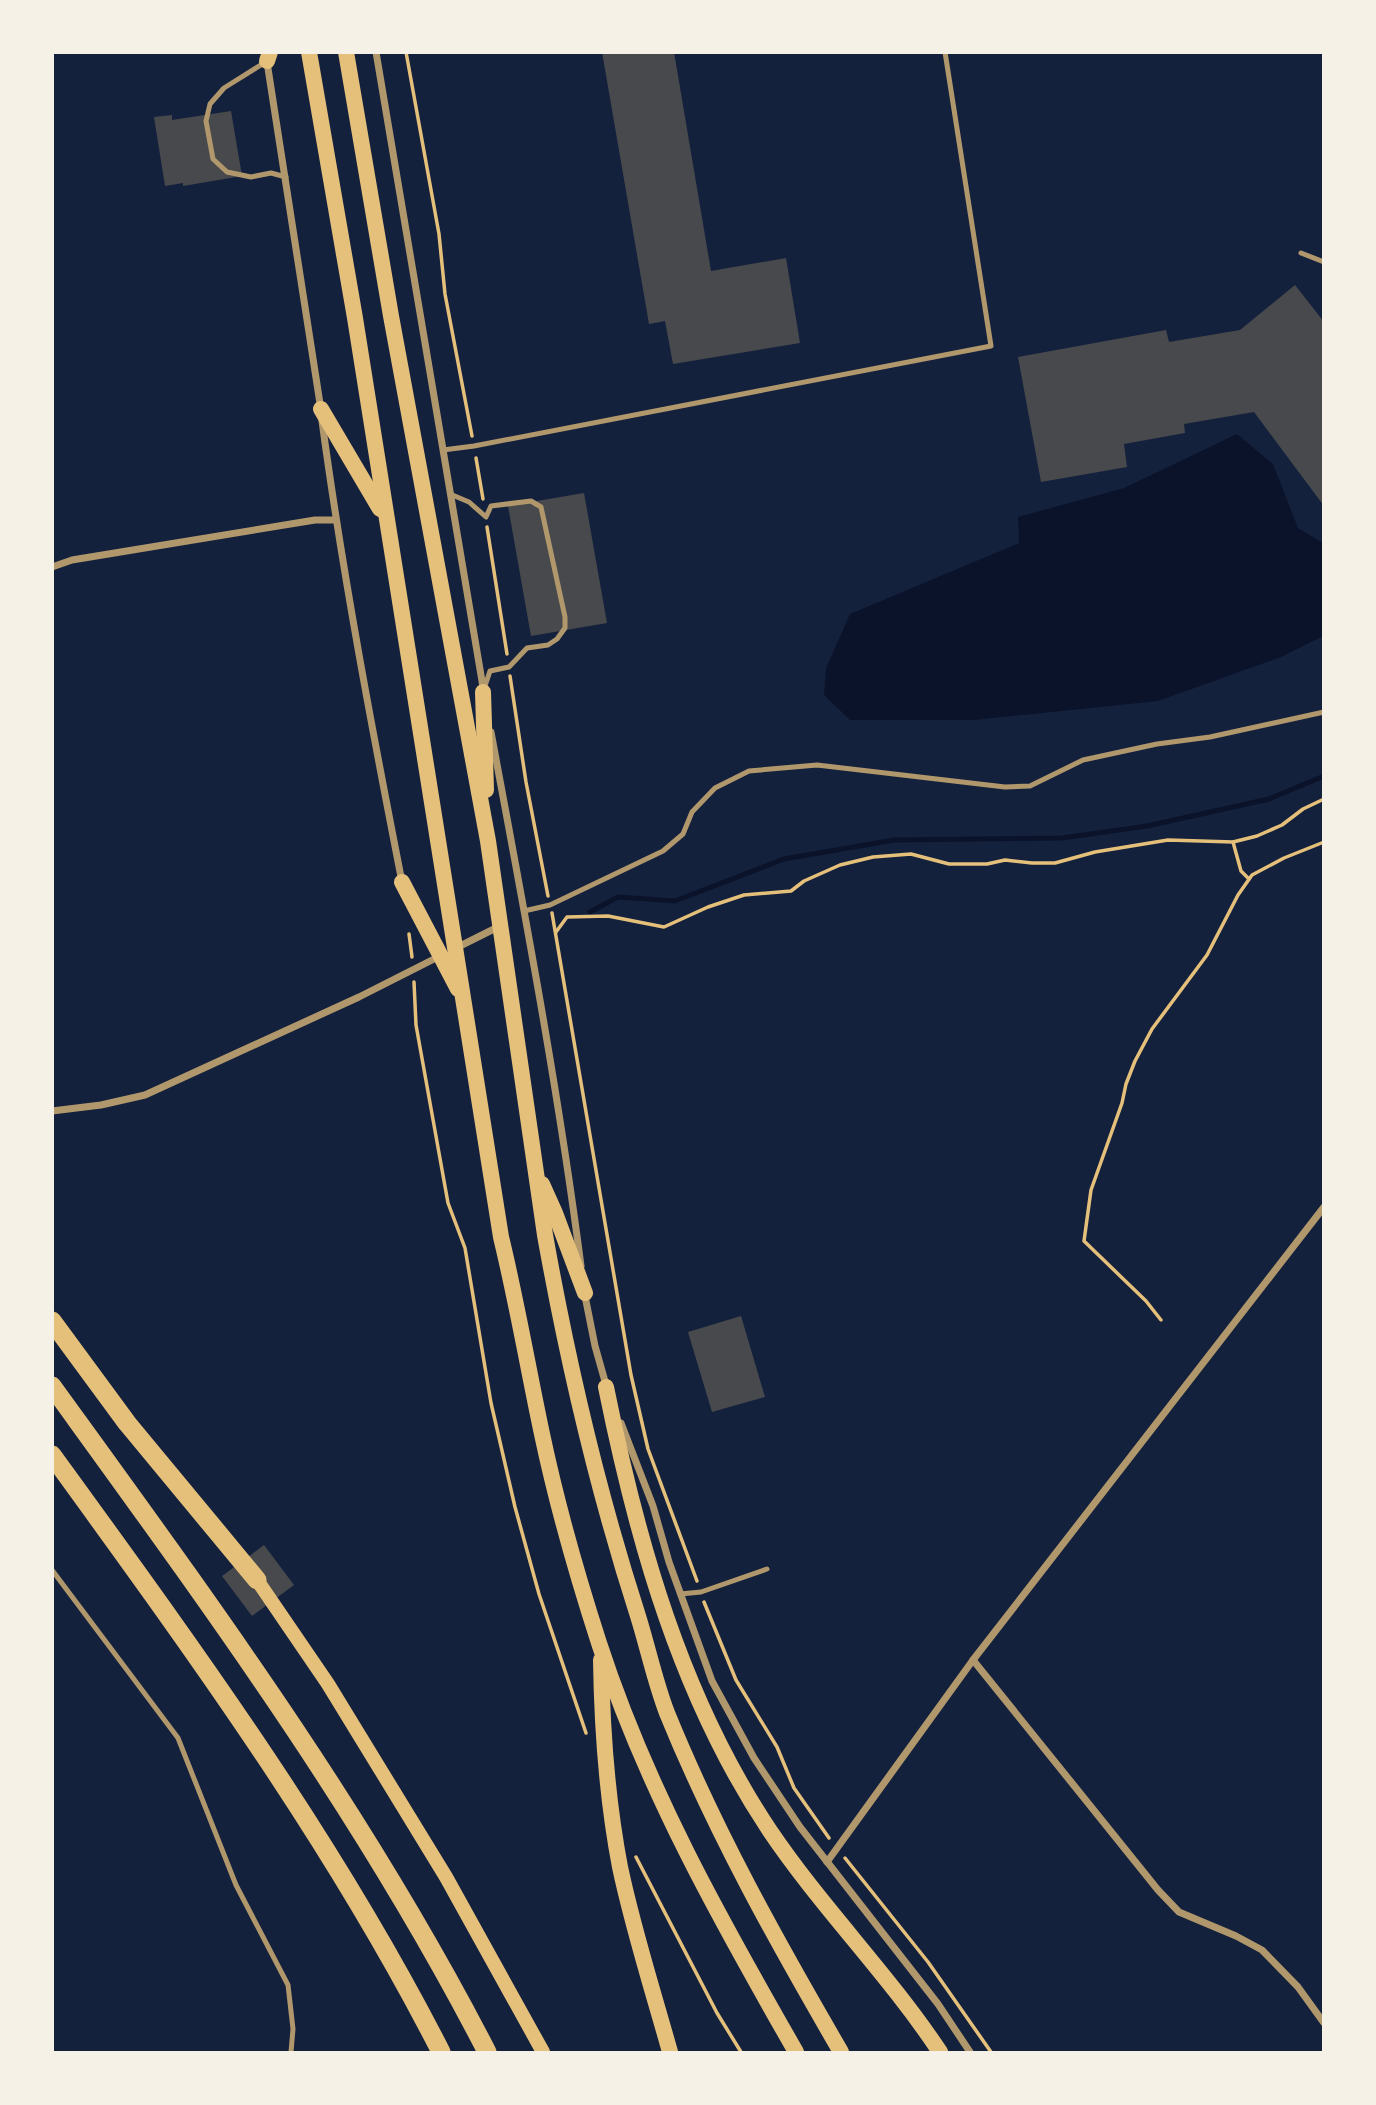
<svg xmlns="http://www.w3.org/2000/svg" width="1376" height="2105" font-family="'Exo 2',sans-serif">
<style>
.water{fill:#0b132b}
.lines{fill:none;stroke-linecap:round;stroke-linejoin:round}
.stream{stroke:#0b132b;stroke-width:5}
.building{fill:#48494c}
.path{stroke:#e5c07b;stroke-width:3.5}
.service{stroke:#b1986c;stroke-width:5}
.minor{stroke:#b1986c;stroke-width:7}
.secondary{stroke:#e5c07b;stroke-width:14}
.primary{stroke:#e5c07b;stroke-width:16}
.motorway{stroke:#e5c07b;stroke-width:19}
</style>
<rect width="100%" height="100%" fill="#14213d"/>
<!-- water -->
<path class="water" d="M 1237,434 L 1273,464 L 1298,528 L 1323,543 L 1323,636 L 1281,657 L 1158,701 L 974,720 L 850,720 L 824,695 L 826,668 L 850,614 L 1019,543 L 1018,517 L 1124,488 Z"/>
<g class="lines">
<!-- stream -->
<path class="stream" d="M 590,912 L 618,897 L 675,901 L 784,859 L 894,840 L 1062,838 L 1147,826 L 1269,799 L 1324,776"/>
</g>
<!-- building -->
<g class="building">
<path d="M 602,52 L 674,52 L 711,271 L 786,258 L 800,343 L 673,364 L 665,321 L 649,324 Z"/>
<path d="M 231,111 L 242,176 L 183,186 L 183,183 L 165,186 L 154,117 L 172,115 L 172,120 Z"/>
<path d="M 1295,285 L 1324,322 L 1324,506 L 1254,412 L 1184,424 L 1185,433 L 1124,444 L 1127,467 L 1041,482 L 1018,357 L 1166,330 L 1169,342 L 1240,330 Z"/>
<path d="M 584,493 L 607,623 L 531,636 L 508,506 Z"/>
<path d="M 741,1316 L 765,1397 L 712,1412 L 688,1332 Z"/>
<path d="M 264,1545 L 294,1585 L 252,1616 L 222,1576 Z"/>
</g>
<g class="lines">
<!-- path -->
<g class="path">
<path d="M 406,52 L 439,234 L 445,294 L 472,436"/>
<path d="M 476,458 L 483,499"/>
<path d="M 487,527 L 507,654"/>
<path d="M 510,676 L 526,782 L 548,896"/>
<path d="M 1233,842 L 1241,871 L 1249,879"/>
<path d="M 552,913 L 631,1375 L 648,1449 L 697,1581"/>
<path d="M 556,932 L 567,917 L 608,916 L 664,927 L 708,907 L 744,895 L 791,891 L 804,881 L 840,865 L 873,857 L 911,854 L 949,864 L 987,864 L 1005,860 L 1032,863 L 1055,863 L 1095,852 L 1168,840 L 1233,842 L 1257,836 L 1282,825 L 1303,809 L 1324,799"/>
<path d="M 409,934 L 412,957"/>
<path d="M 414,982 L 416,1025 L 448,1203 L 465,1248 L 491,1403 L 515,1507 L 539,1594 L 586,1733"/>
<path d="M 1161,1320 L 1146,1301 L 1084,1241 L 1091,1190 L 1122,1103 L 1126,1084 L 1135,1061 L 1152,1029 L 1207,955 L 1238,895 L 1252,875 L 1284,858 L 1324,842"/>
<path d="M 704,1602 L 736,1680 L 777,1747 L 794,1788 L 829,1838"/>
<path d="M 636,1857 L 717,2013 L 741,2052"/>
<path d="M 845,1858 L 928,1962 L 991,2052"/>
</g>
<!-- service -->
<g class="service">
<path d="M 264,63 L 224,88 L 210,104 L 206,121 L 213,159 L 227,172 L 251,177 L 271,173 L 286,177"/>
<path d="M 1301,253 L 1324,262"/>
<path d="M 443,450 L 474,446 L 991,346 L 945,52"/>
<path d="M 450,494 L 469,502 L 486,517 L 491,506 L 531,501 L 541,507 L 565,617 L 565,628 L 557,639 L 548,645 L 527,648 L 509,667 L 490,671 L 484,689"/>
<path d="M 524,911 L 550,905 L 663,851 L 683,834 L 692,812 L 715,788 L 749,771 L 817,765 L 1005,787 L 1030,786 L 1083,760 L 1157,744 L 1210,737 L 1324,712"/>
<path d="M 52,1570 L 178,1738 L 236,1885 L 288,1985 L 293,2029 L 291,2052"/>
<path d="M 680,1594 L 701,1592 L 767,1569"/>
</g>
<!-- minor -->
<g class="minor">
<path d="M 376,52 L 484,693"/>
<path d="M 267,62 L 321,410"/>
<path d="M 322,421 C 343,576 372,729 402,882"/>
<path d="M 52,567 L 72,560 L 315,520 L 335,520"/>
<path d="M 491,732 C 524,910 558,1087 581,1266"/>
<path d="M 456,948 L 498,927"/>
<path d="M 52,1111 L 101,1105 L 145,1095 L 359,997 L 442,955"/>
<path d="M 584,1291 L 595,1346 L 606,1385"/>
<path d="M 621,1423 L 653,1506 L 669,1562 L 712,1681 L 754,1758 L 800,1827 L 938,2004 L 970,2052"/>
<path d="M 973,1660 L 1158,1890 L 1179,1912 L 1236,1936 L 1262,1950 L 1298,1987 L 1324,2023"/>
<path d="M 827,1862 L 973,1660 L 1324,1207"/>
</g>
<!-- secondary -->
<path class="secondary" d="M 257,1580 L 328,1684 L 446,1877 L 543,2052"/>
<!-- primary -->
<g class="primary">
<path d="M 309,52 L 355,318 L 501,1237 C 517,1303 528,1368 542,1434 C 557,1505 577,1575 599,1643 C 646,1788 721,1921 796,2052"/>
<path d="M 346,52 L 391,316 L 488,841 L 545,1235 C 568,1364 598,1492 638,1616 C 648,1648 655,1682 667,1713 C 715,1831 777,1942 841,2052"/>
<path d="M 267,61 L 270,52"/>
<path d="M 321,409 L 380,509"/>
<path d="M 483,692 L 486,790"/>
<path d="M 402,882 L 458,989"/>
<path d="M 542,1184 L 555,1213 L 585,1293"/>
<path d="M 606,1387 C 637,1541 681,1698 770,1831 C 822,1908 889,1975 940,2052"/>
<path d="M 601,1660 C 602,1729 607,1799 620,1867 C 633,1929 653,1991 670,2052"/>
</g>
<!-- motorway -->
<g class="motorway">
<path d="M 52,1321 L 127,1423 L 257,1580"/>
<path d="M 52,1386 C 209,1603 364,1813 487,2052"/>
<path d="M 52,1455 C 192,1648 333,1840 441,2052"/>
</g>
</g>
<!-- border -->
<rect width="1376" height="2105" fill="none" stroke="#f6f1e7" stroke-width="108"/>
</svg>
